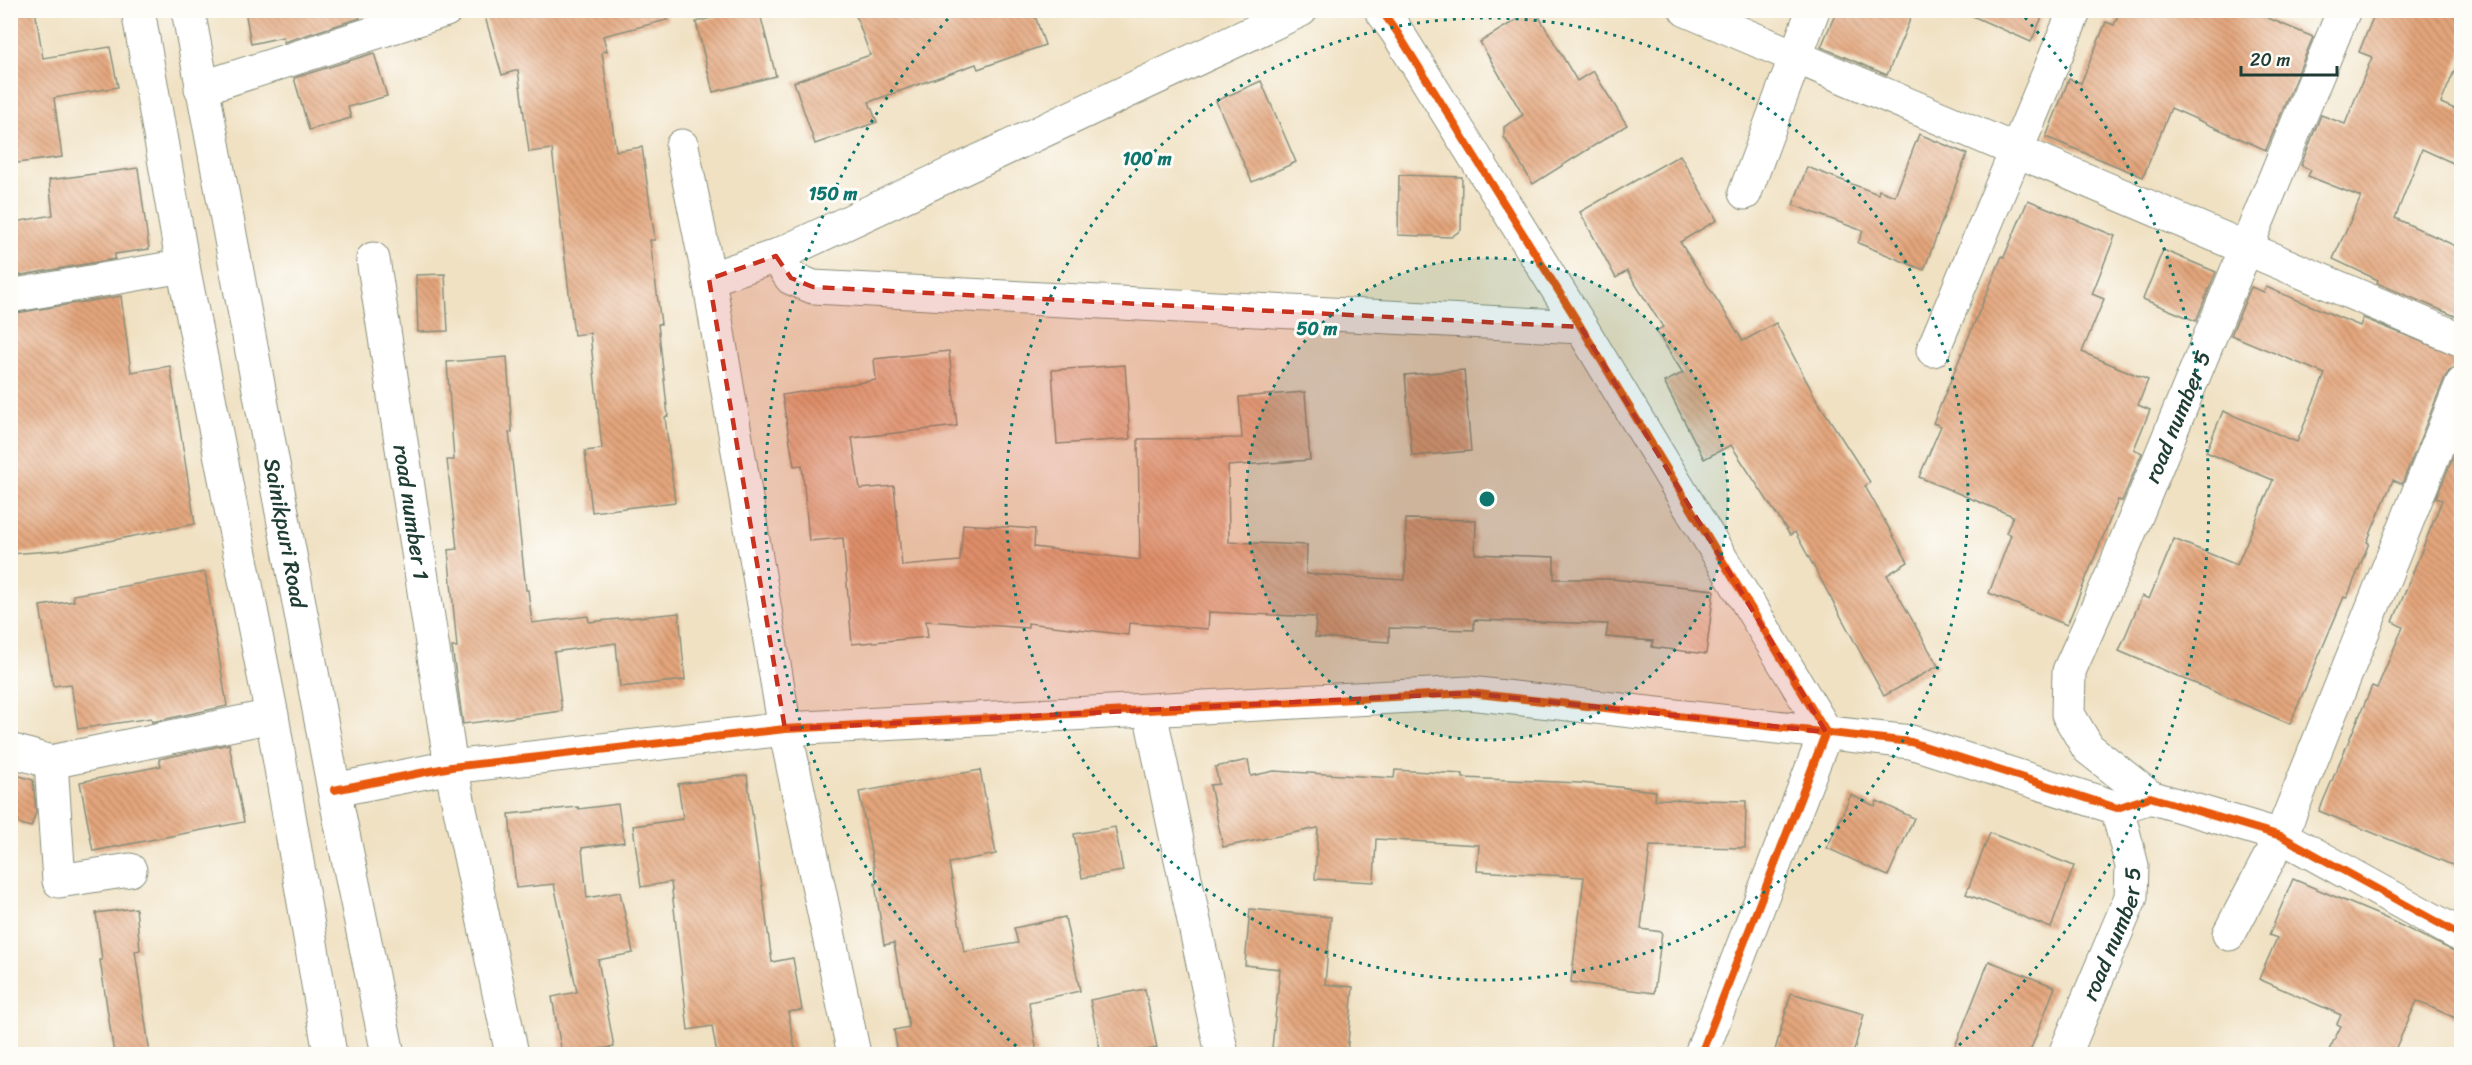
<svg xmlns="http://www.w3.org/2000/svg" width="2472" height="1065" font-family="Sriracha,sans-serif">
<style>
.building{fill:url(#building-back-hatch)}
.lines{fill:none;stroke-linecap:round;stroke-linejoin:round}
.street-casing{stroke:#888f7c;stroke-width:35}
.secondary-casing{stroke:#888f7c;stroke-width:35}
.street{stroke:#fff;stroke-width:33}
.secondary{stroke:#fff;stroke-width:33}
.cycleway-casing{stroke:#fdfcf7;stroke-width:11}
.cycleway{stroke:#e8590c;stroke-width:8}
.marked{fill:#c8321e;fill-opacity:0.2;stroke:#c8321e;stroke-width:4.5;stroke-dasharray:12 8;stroke-linejoin:round}
.ring{fill:none;stroke:#0f766e;stroke-width:3;stroke-dasharray:3 6}
.labels{text-anchor:middle;dominant-baseline:central;stroke-width:6;stroke-linejoin:round;paint-order:stroke}
.street-label{font-size:22px;fill:#1f3d34;stroke:#fdfcf7}
.centre{fill:#0f766e;stroke:#fdfcf7;stroke-width:3}
.ring-label{font-size:18px;text-anchor:middle;font-weight:bold;fill:#0f766e;stroke:#fdfcf7;stroke-width:6;stroke-linejoin:round;paint-order:stroke}
</style>
<defs>
<pattern id="building-back-hatch" width="6" height="6" patternUnits="userSpaceOnUse" patternTransform="scale(1.5)"><rect width="6" height="6" fill="#e4a57b"/><path d="M-1 5l2 2M0 0l6 6M5-1l2 2" fill="none" stroke="#b88866"/></pattern>
</defs>
<rect width="100%" height="100%" fill="#fdfcf7"/>
<filter id="ink" filterUnits="userSpaceOnUse"><feTurbulence type="fractalNoise" baseFrequency=".0167" numOctaves="2"/><feDisplacementMap in="SourceGraphic" scale="12" xChannelSelector="R" yChannelSelector="G"/><feConvolveMatrix kernelMatrix="1 2 1 2 8 2 1 2 1" color-interpolation-filters="sRGB"/></filter>
<filter id="wash" filterUnits="userSpaceOnUse"><feTurbulence type="fractalNoise" baseFrequency=".008" numOctaves="4" result="noise"/><feDisplacementMap in="SourceGraphic" scale="24" xChannelSelector="R" yChannelSelector="G"/><feGaussianBlur stdDeviation="1.35" result="paint"/><feColorMatrix in="noise" values="0 0 0 0 0 0 0 0 0 0 0 0 0 0 0 0 0 1.4 0 .05"/><feComposite in="paint" operator="in"/></filter>
<g filter="url(#wash)">
<rect width="100%" height="100%" fill="#f0e1c3"/>
<g id="blocks">
<!-- building -->
<g class="building">
<path d="M 10,10 L 35,10 L 43,58 L 110,47 L 118,87 L 54,98 L 62,157 L 10,164 Z"/>
<path d="M 245,10 L 358,10 L 360,18 L 284,42 L 283,37 L 251,44 Z"/>
<path d="M 483,10 L 666,10 L 667,20 L 603,36 L 607,51 L 602,52 L 616,151 L 642,147 L 655,240 L 650,240 L 661,324 L 658,324 L 668,416 L 665,417 L 675,502 L 592,512 L 585,451 L 602,449 L 590,333 L 574,335 L 552,149 L 529,152 L 518,70 L 502,75 Z"/>
<path d="M 739,10 L 759,10 L 776,76 L 713,92 L 696,22 Z"/>
<path d="M 854,10 L 1033,10 L 1045,45 L 978,69 L 976,64 L 869,102 L 877,122 L 815,144 L 794,82 L 870,55 Z"/>
<path d="M 1532,10 L 1535,10 L 1577,81 L 1593,71 L 1627,125 L 1533,184 L 1504,137 L 1504,127 L 1523,115 L 1480,42 Z"/>
<path d="M 1837,10 L 1914,10 L 1887,75 L 1821,47 Z"/>
<path d="M 1959,10 L 2045,10 L 2031,42 Z"/>
<path d="M 2120,10 L 2249,10 L 2313,37 L 2266,150 L 2171,108 L 2143,177 L 2046,137 L 2069,79 L 2081,83 L 2106,22 L 2114,25 Z"/>
<path d="M 2376,10 L 2462,10 L 2462,52 L 2441,103 L 2462,112 L 2462,167 L 2422,149 L 2395,218 L 2462,249 L 2462,319 L 2377,283 L 2378,280 L 2333,259 L 2361,197 L 2308,176 L 2311,170 L 2301,165 L 2321,115 L 2345,124 L 2372,57 L 2359,52 Z"/>
<path d="M 374,53 L 387,96 L 348,107 L 351,118 L 309,130 L 294,78 Z"/>
<path d="M 1261,81 L 1296,162 L 1252,182 L 1216,101 Z"/>
<path d="M 1919,134 L 1967,154 L 1924,270 L 1858,243 L 1863,231 L 1793,205 L 1807,167 L 1878,194 L 1879,190 L 1895,196 Z"/>
<path d="M 1680,155 L 1717,220 L 1680,242 L 1743,341 L 1776,323 L 1815,397 L 1870,482 L 1865,486 L 1908,562 L 1887,575 L 1938,666 L 1884,696 L 1795,532 L 1790,535 L 1731,445 L 1704,459 L 1664,382 L 1683,373 L 1656,331 L 1663,327 L 1627,271 L 1616,278 L 1580,212 Z"/>
<path d="M 138,168 L 149,249 L 115,254 L 115,259 L 10,277 L 10,223 L 53,215 L 49,180 Z"/>
<path d="M 1399,175 L 1462,177 L 1461,230 L 1451,237 L 1398,235 Z"/>
<path d="M 2028,200 L 2115,236 L 2092,294 L 2104,299 L 2082,352 L 2148,380 L 2138,405 L 2150,410 L 2134,449 L 2142,453 L 2122,501 L 2118,500 L 2067,625 L 1989,593 L 2011,535 L 2006,533 L 2013,516 L 1919,477 L 1941,426 L 1933,423 L 2002,256 L 2004,257 Z"/>
<path d="M 2163,250 L 2216,272 L 2196,321 L 2143,299 Z"/>
<path d="M 445,274 L 448,331 L 418,332 L 416,275 Z"/>
<path d="M 2251,287 L 2264,292 L 2266,287 L 2360,326 L 2363,318 L 2462,358 L 2462,366 L 2451,369 L 2445,377 L 2402,484 L 2393,480 L 2367,542 L 2369,543 L 2347,598 L 2344,597 L 2290,724 L 2119,651 L 2142,596 L 2149,599 L 2174,539 L 2237,565 L 2273,480 L 2206,452 L 2223,411 L 2297,442 L 2325,374 L 2231,335 Z"/>
<path d="M 121,296 L 131,372 L 170,366 L 195,524 L 63,550 L 10,554 L 10,314 Z"/>
<path d="M 949,351 L 957,426 L 852,438 L 860,489 L 894,486 L 902,566 L 960,561 L 963,524 L 1035,529 L 1034,547 L 1140,560 L 1138,439 L 1242,438 L 1239,397 L 1305,392 L 1310,460 L 1228,466 L 1229,542 L 1307,545 L 1306,574 L 1405,580 L 1406,519 L 1476,520 L 1475,554 L 1554,557 L 1554,579 L 1612,579 L 1714,590 L 1706,654 L 1652,647 L 1653,641 L 1606,637 L 1608,624 L 1474,620 L 1474,630 L 1389,628 L 1389,642 L 1315,637 L 1316,617 L 1209,612 L 1208,629 L 1129,623 L 1128,635 L 1028,623 L 1028,628 L 926,621 L 928,637 L 852,644 L 843,538 L 809,541 L 802,465 L 794,466 L 782,395 L 876,380 L 874,359 Z"/>
<path d="M 507,357 L 512,432 L 509,432 L 526,590 L 528,590 L 532,623 L 588,616 L 589,622 L 679,613 L 685,680 L 620,687 L 616,643 L 554,652 L 562,711 L 463,724 L 452,647 L 457,647 L 448,550 L 457,549 L 447,460 L 454,460 L 447,362 Z"/>
<path d="M 1125,365 L 1130,439 L 1057,444 L 1052,370 Z"/>
<path d="M 1464,370 L 1471,451 L 1412,456 L 1405,375 Z"/>
<path d="M 2462,436 L 2462,869 L 2319,811 L 2372,686 L 2377,688 L 2403,627 L 2393,622 L 2442,500 L 2436,498 Z"/>
<path d="M 205,572 L 227,706 L 152,722 L 151,718 L 78,729 L 71,684 L 53,686 L 40,606 L 74,601 L 73,595 Z"/>
<path d="M 229,744 L 244,822 L 93,851 L 80,782 L 161,766 L 159,759 Z"/>
<path d="M 1248,760 L 1251,776 L 1274,771 L 1394,778 L 1395,770 L 1463,774 L 1463,778 L 1580,783 L 1656,791 L 1655,799 L 1746,801 L 1745,848 L 1650,846 L 1641,929 L 1662,932 L 1654,993 L 1571,982 L 1584,877 L 1477,871 L 1479,845 L 1376,839 L 1374,882 L 1315,879 L 1318,828 L 1223,847 L 1210,785 L 1219,784 L 1215,767 Z"/>
<path d="M 980,770 L 996,854 L 949,863 L 964,952 L 1018,943 L 1014,928 L 1065,917 L 1080,991 L 1029,1002 L 1037,1054 L 898,1054 L 894,1030 L 909,1027 L 894,943 L 884,945 L 875,883 L 877,883 L 859,792 Z"/>
<path d="M 10,773 L 33,780 L 36,812 L 31,827 L 10,821 Z"/>
<path d="M 747,775 L 772,962 L 793,958 L 802,1010 L 788,1012 L 796,1054 L 717,1054 L 712,1026 L 688,1030 L 671,882 L 641,887 L 633,826 L 683,819 L 678,784 Z"/>
<path d="M 1851,795 L 1875,806 L 1877,801 L 1914,818 L 1888,876 L 1827,848 Z"/>
<path d="M 618,804 L 624,842 L 582,848 L 587,898 L 620,892 L 633,953 L 598,960 L 614,1047 L 562,1054 L 552,997 L 577,992 L 554,884 L 516,888 L 509,814 L 578,807 L 579,809 Z"/>
<path d="M 1115,827 L 1123,871 L 1082,878 L 1074,834 Z"/>
<path d="M 1990,833 L 2074,866 L 2051,928 L 1966,894 Z"/>
<path d="M 2293,879 L 2381,916 L 2462,955 L 2462,1021 L 2417,1001 L 2393,1054 L 2327,1054 L 2341,1026 L 2337,1024 L 2341,1015 L 2259,979 L 2277,938 L 2269,935 Z"/>
<path d="M 136,908 L 140,950 L 135,951 L 150,1054 L 114,1054 L 100,960 L 102,960 L 96,913 Z"/>
<path d="M 1250,909 L 1331,917 L 1325,984 L 1353,987 L 1347,1054 L 1272,1048 L 1280,969 L 1245,965 Z"/>
<path d="M 1989,961 L 2055,987 L 2029,1054 L 1952,1054 Z"/>
<path d="M 1145,989 L 1157,1048 L 1125,1054 L 1101,1054 L 1090,1000 Z"/>
<path d="M 1791,993 L 1864,1014 L 1853,1054 L 1774,1054 Z"/>
</g>
</g>
</g>
<g filter="url(#ink)">
<use href="#blocks" fill-opacity="0" stroke="#888f7c" stroke-width="1.5"/>
<g class="lines">
<!-- street casing -->
<g class="street-casing">
<g id="street">
<path d="M 1381,10 L 1397,32 L 1581,327 L 1826,732 L 1701,1054"/>
<path d="M 1686,10 L 2462,340"/>
<path d="M 201,88 L 446,10"/>
<path d="M 682,146 L 709,279 L 785,729 L 854,1054"/>
<path d="M 1745,193 L 1813,10"/>
<path d="M 776,256 L 791,278 L 813,287 L 1581,327"/>
<path id="s1" d="M 373,259 L 451,767 L 512,1054"/>
<path d="M 709,279 L 776,256 L 1301,10"/>
<path d="M 10,296 L 183,266"/>
<path d="M 1933,350 L 2075,10"/>
<path d="M 1150,712 L 1222,1054"/>
<path d="M 10,750 L 51,762 L 272,716"/>
<path d="M 51,762 L 59,881 L 130,870"/>
<path d="M 334,790 L 451,767 L 785,729 L 1469,693 L 1911,742 L 2117,808 L 2150,797 L 2281,836 L 2462,936"/>
<path id="s2" d="M 2150,797 L 2088,748 L 2068,714 L 2069,671 L 2112,575 L 2344,10"/>
<path d="M 2229,934 L 2281,836 L 2462,384"/>
<path id="s3" d="M 2065,1054 L 2131,897 L 2132,866 L 2117,808"/>
</g>
</g>
<!-- secondary casing -->
<g class="secondary-casing">
<g id="secondary">
<path d="M 138,10 L 183,266 L 272,716 L 330,1054"/>
<path id="s4" d="M 188,10 L 334,790 L 388,1054"/>
</g>
</g>
<!-- street -->
<use href="#street" class="street"/>
<!-- secondary -->
<use href="#secondary" class="secondary"/>
<!-- cycleway casing -->
<g class="cycleway-casing">
<g id="cycleway">
<path d="M 1381,10 L 1397,32 L 1581,327 L 1826,732 L 1701,1054"/>
<path d="M 334,790 L 451,767 L 785,729 L 1469,693 L 1911,742 L 2117,808 L 2150,797 L 2281,836 L 2462,936"/>
</g>
</g>
<!-- cycleway -->
<use href="#cycleway" class="cycleway"/>
</g>
</g>
<!-- marked area -->
<path class="marked" d="M 776,256 L 791,278 L 813,287 L 1581,327 L 1826,732 L 1469,693 L 785,729 L 709,279 Z"/>
<!-- distance rings -->
<circle cx="1487" cy="499" r="241" fill="#0f766e" fill-opacity=".12"/>
<g class="ring">
<circle cx="1487" cy="499" r="241"/>
<circle cx="1487" cy="499" r="481"/>
<path d="M1023 1052A722 722 0 0 1 955 11M2019 11A722 722 0 0 1 1951 1052"/>
</g>
<g class="labels">
<!-- street labels -->
<g class="street-label">
<text stroke="none"><textPath href="#s2" startOffset="438">road number 5</textPath></text>
<text stroke="none"><textPath href="#s1" startOffset="256">road number 1</textPath></text>
<text stroke="none"><textPath href="#s4" startOffset="532">Sainikpuri Road</textPath></text>
<text stroke="none"><textPath href="#s3" startOffset="130">road number 5</textPath></text>
</g>
</g>
<circle cx="1487" cy="499" r="9" class="centre"/>
<g class="ring-label">
<text x="1147" y="165">100 m</text>
<text x="833" y="200">150 m</text>
<text x="1317" y="335">50 m</text>
</g>
<!-- margin -->
<rect width="2472" height="1065" fill="none" stroke="#fdfcf7" stroke-width="36"/>
<!-- scale -->
<path d="M2241 66v9h96v-9" fill="none" stroke="#1f3d34" stroke-width="3"/>
<text x="2250" y="66" font-size="18" fill="#1f3d34" stroke="#fdfcf7" stroke-width="4.5" paint-order="stroke">20 m</text>
</svg>
